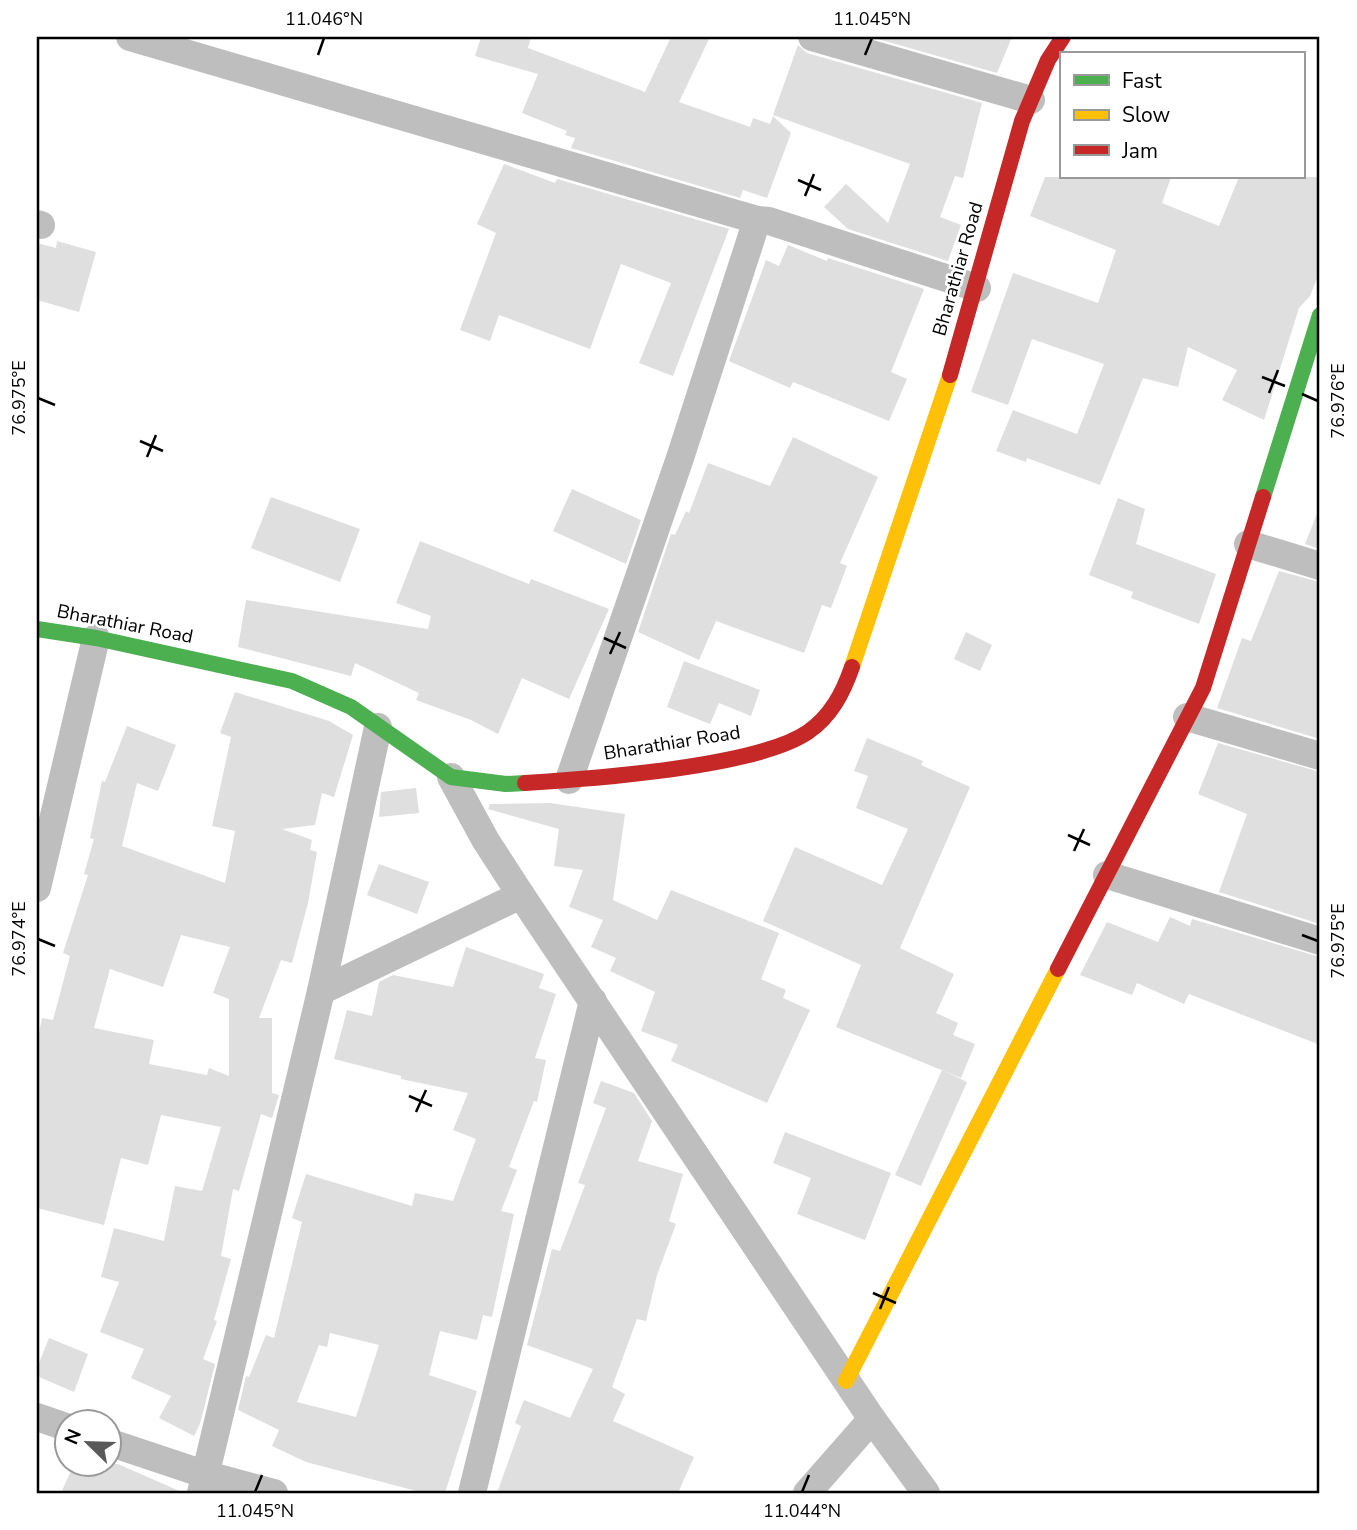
<svg xmlns="http://www.w3.org/2000/svg" width="1357" height="1530" font-family="'Nunito Sans',sans-serif">
<style>
.building{fill:#dfdfdf;fill-rule:evenodd}
.lines{fill:none;stroke-linecap:round;stroke-linejoin:round}
.street{stroke:#bebebe;stroke-width:28}
.fast{stroke:#4caf50;stroke-width:16}
.slow{stroke:#ffc107;stroke-width:16}
.jam{stroke:#c62828;stroke-width:16}
.ticks{fill:none;stroke:#000;stroke-width:2.5}
.labels{text-anchor:middle;dominant-baseline:central;stroke-width:5;stroke-linejoin:round;paint-order:stroke}
.street-label{font-size:19px;fill:#000;stroke:#fff}
.neatline{fill:none;stroke:#000;stroke-width:2.5}
.ticks-label{font-size:18px;text-anchor:middle;fill:#000}
</style>
<rect width="100%" height="100%" fill="#fff"/>
<!-- building -->
<g class="building">
<path d="M 481,37 L 531,37 L 528,48 L 645,92 L 671,37 L 710,37 L 679,102 L 750,127 L 753,118 L 770,124 L 773,116 L 791,133 L 767,198 L 743,190 L 740,198 L 571,148 L 575,138 L 565,135 L 567,131 L 522,113 L 538,74 L 475,56 Z"/>
<path d="M 871,37 L 1012,37 L 997,73 Z"/>
<path d="M 798,45 L 807,53 L 982,103 L 963,178 L 955,176 L 940,217 L 961,225 L 948,261 L 848,229 L 824,207 L 846,184 L 888,223 L 910,164 L 773,115 Z"/>
<path d="M 504,164 L 555,183 L 557,179 L 729,229 L 673,376 L 639,363 L 671,283 L 621,264 L 590,349 L 499,315 L 490,341 L 460,330 L 496,233 L 477,224 Z"/>
<path d="M 1045,177 L 1171,177 L 1162,203 L 1219,226 L 1239,177 L 1320,177 L 1320,271 L 1310,296 L 1299,308 L 1264,420 L 1222,400 L 1237,370 L 1188,347 L 1178,387 L 1143,378 L 1100,485 L 1027,458 L 1026,462 L 996,451 L 1013,410 L 1077,434 L 1104,364 L 1032,339 L 1008,405 L 971,392 L 1013,273 L 1098,303 L 1116,250 L 1030,216 Z"/>
<path d="M 57,241 L 96,252 L 79,312 L 37,300 L 37,243 L 56,248 Z"/>
<path d="M 788,245 L 827,261 L 828,258 L 924,289 L 891,372 L 907,379 L 889,421 L 793,382 L 790,388 L 729,361 L 766,260 L 779,266 Z"/>
<path d="M 793,437 L 878,477 L 840,563 L 847,566 L 831,608 L 822,605 L 804,653 L 716,621 L 699,660 L 638,632 L 671,534 L 675,535 L 686,511 L 689,513 L 708,463 L 770,486 Z"/>
<path d="M 572,489 L 641,520 L 626,564 L 553,531 Z"/>
<path d="M 271,497 L 360,529 L 340,582 L 251,548 Z"/>
<path d="M 1118,498 L 1145,509 L 1136,544 L 1216,574 L 1199,624 L 1131,598 L 1133,592 L 1089,575 Z"/>
<path d="M 1318,511 L 1320,512 L 1320,549 L 1305,544 Z"/>
<path d="M 420,541 L 529,584 L 531,579 L 609,609 L 569,699 L 522,678 L 498,734 L 471,720 L 416,700 L 419,693 L 355,663 L 351,676 L 238,647 L 246,600 L 428,629 L 431,616 L 396,603 Z"/>
<path d="M 1279,571 L 1320,582 L 1320,739 L 1217,708 L 1242,638 L 1251,641 Z"/>
<path d="M 966,632 L 992,645 L 980,671 L 954,659 Z"/>
<path d="M 684,661 L 760,690 L 751,716 L 719,703 L 710,724 L 667,707 Z"/>
<path d="M 235,692 L 329,721 L 353,735 L 334,797 L 322,793 L 315,825 L 282,829 L 312,840 L 310,850 L 317,852 L 308,903 L 292,963 L 281,960 L 259,1018 L 272,1018 L 272,1093 L 279,1095 L 272,1118 L 261,1114 L 239,1191 L 233,1189 L 221,1256 L 231,1259 L 214,1320 L 217,1321 L 203,1359 L 215,1364 L 200,1424 L 194,1436 L 159,1418 L 171,1396 L 131,1378 L 144,1349 L 100,1332 L 119,1282 L 101,1277 L 114,1228 L 164,1241 L 175,1186 L 202,1191 L 221,1127 L 161,1115 L 148,1165 L 121,1158 L 104,1225 L 37,1208 L 37,1043 L 42,1018 L 53,1020 L 70,956 L 63,953 L 88,875 L 84,874 L 94,839 L 90,838 L 102,781 L 105,782 L 127,726 L 176,745 L 158,791 L 137,783 L 122,846 L 225,883 L 235,831 L 212,826 L 231,737 L 220,733 ZM 181,935 L 230,947 L 213,993 L 229,999 L 229,1076 L 209,1068 L 207,1075 L 149,1064 L 154,1040 L 94,1028 L 110,969 L 163,987 Z"/>
<path d="M 867,738 L 923,761 L 921,765 L 970,787 L 900,948 L 954,974 L 936,1013 L 958,1023 L 953,1035 L 975,1044 L 961,1078 L 836,1027 L 861,965 L 763,921 L 795,847 L 882,885 L 908,829 L 856,808 L 868,776 L 854,771 Z"/>
<path d="M 1218,743 L 1320,772 L 1320,924 L 1219,892 L 1247,814 L 1198,794 Z"/>
<path d="M 416,788 L 419,813 L 379,817 L 381,792 Z"/>
<path d="M 550,803 L 625,814 L 613,900 L 657,920 L 671,890 L 779,933 L 761,979 L 786,990 L 783,998 L 810,1010 L 767,1103 L 671,1061 L 678,1045 L 641,1031 L 655,992 L 610,971 L 616,958 L 591,947 L 603,920 L 569,907 L 583,870 L 554,866 L 559,829 L 488,809 L 490,804 Z"/>
<path d="M 379,864 L 429,882 L 417,914 L 367,895 Z"/>
<path d="M 1170,917 L 1190,926 L 1192,919 L 1320,957 L 1320,1045 L 1189,994 L 1184,1004 L 1137,983 L 1132,995 L 1080,975 L 1107,922 L 1158,942 Z"/>
<path d="M 466,947 L 544,974 L 539,988 L 556,994 L 535,1058 L 546,1060 L 537,1102 L 534,1101 L 509,1167 L 517,1170 L 501,1211 L 514,1214 L 492,1317 L 483,1315 L 477,1340 L 440,1331 L 429,1375 L 477,1391 L 445,1493 L 424,1493 L 306,1462 L 272,1446 L 279,1430 L 238,1410 L 246,1376 L 249,1377 L 266,1335 L 274,1338 L 302,1222 L 292,1218 L 306,1174 L 412,1206 L 415,1193 L 453,1201 L 476,1139 L 453,1130 L 468,1093 L 401,1079 L 401,1076 L 334,1059 L 347,1010 L 372,1016 L 379,982 L 393,975 L 453,987 ZM 330,1333 L 379,1345 L 356,1417 L 297,1402 L 319,1345 L 327,1347 Z"/>
<path d="M 942,1070 L 967,1082 L 921,1186 L 895,1175 Z"/>
<path d="M 601,1081 L 634,1093 L 652,1121 L 638,1161 L 683,1174 L 669,1221 L 676,1224 L 657,1275 L 646,1321 L 637,1319 L 612,1387 L 625,1394 L 613,1421 L 694,1457 L 678,1493 L 497,1493 L 521,1426 L 515,1423 L 524,1400 L 570,1418 L 593,1369 L 527,1345 L 552,1249 L 560,1251 L 585,1185 L 578,1183 L 606,1108 L 593,1103 Z"/>
<path d="M 785,1132 L 891,1173 L 865,1240 L 797,1214 L 811,1178 L 773,1163 Z"/>
<path d="M 49,1338 L 88,1354 L 74,1392 L 37,1376 L 37,1368 Z"/>
<path d="M 74,1464 L 118,1464 L 184,1493 L 61,1493 Z"/>
</g>
<g class="lines">
<!-- street -->
<g class="street">
<path d="M 130,37 L 757,220 L 769,221 L 977,288"/>
<path d="M 812,37 L 1031,100"/>
<path d="M 37,224 L 41,225"/>
<path d="M 1248,544 L 1320,566"/>
<path d="M 1187,717 L 1320,756"/>
<path d="M 451,777 L 486,841 L 521,895 L 872,1419 L 926,1493"/>
<path d="M 569,780 L 680,458 L 757,220"/>
<path d="M 1107,875 L 1320,941"/>
<path d="M 37,888 L 96,638"/>
<path d="M 321,991 L 521,895"/>
<path d="M 37,1417 L 66,1427"/>
<path d="M 108,1442 L 207,1475 L 274,1493"/>
<path d="M 201,1493 L 321,991 L 378,727"/>
<path d="M 472,1493 L 593,1001"/>
<path d="M 807,1493 L 872,1419"/>
</g>
<!-- fast -->
<g class="fast">
<path d="M 1263,497 L 1320,315"/>
<path d="M 37,629 L 96,638 L 292,681 L 351,707 L 451,777 L 506,784 L 525,783"/>
</g>
<!-- slow -->
<g class="slow">
<path d="M 852,667 L 950,375"/>
<path d="M 846,1381 L 1058,969"/>
</g>
<!-- jam -->
<g class="jam">
<path d="M 950,375 L 1022,121 L 1048,60 L 1063,37"/>
<path d="M 525,783 C 590,779 757,767 808,732 C 831,716 843,693 852,667"/>
<path d="M 1058,969 L 1203,688 L 1263,497"/>
</g>
</g>
<!-- ticks -->
<path class="ticks" d="M 318,55 L 324,38M 865,55 L 872,38M 798,180 L 821,190M 805,196 L 814,174M 1262,377 L 1285,386M 1269,393 L 1278,370M 1302,394 L 1318,401M 38,398 L 55,405M 140,441 L 163,451M 147,457 L 156,435M 604,638 L 626,648M 610,654 L 620,632M 1068,835 L 1090,845M 1074,851 L 1084,829M 1302,935 L 1318,941M 38,939 L 55,946M 409,1096 L 432,1106M 416,1112 L 426,1090M 873,1293 L 896,1303M 880,1309 L 889,1287M 255,1492 L 262,1475M 802,1492 L 809,1475"/>
<g class="labels">
<!-- street labels -->
<g class="street-label">
<text transform="translate(958 269) rotate(-74)">Bharathiar Road</text>
<text transform="translate(125 624) rotate(11)">Bharathiar Road</text>
<text transform="translate(672 743) rotate(-9)">Bharathiar Road</text>
</g>
</g>
<!-- border -->
<rect width="1357" height="1530" fill="none" stroke="#ffffff" stroke-width="77"/>
<!-- legend -->
<rect x="1060" y="52" width="245" height="126" fill="#ffffff" stroke="#999999" stroke-width="2"/>
<rect x="1074" y="75" width="35" height="10" fill="#4caf50" stroke="#999999" stroke-width="2"/>
<text x="1122" y="88" font-size="21" fill="#000000">Fast</text>
<rect x="1074" y="110" width="35" height="10" fill="#ffc107" stroke="#999999" stroke-width="2"/>
<text x="1122" y="122" font-size="21" fill="#000000">Slow</text>
<rect x="1074" y="145" width="35" height="10" fill="#c62828" stroke="#999999" stroke-width="2"/>
<text x="1122" y="158" font-size="21" fill="#000000">Jam</text>
<!-- north arrow -->
<g transform="translate(88 1443) rotate(293)"><circle r="33" fill="#ffffff" stroke="#999999" stroke-width="2"/>
<path d="M0-5L12 26L0 18L-12 26Z" fill="#595959"/>
<text y="-10" font-size="19" font-weight="bold" text-anchor="middle" fill="#000000">N</text>
</g>
<rect x="38" y="38" width="1280" height="1454" class="neatline"/>
<g class="ticks-label">
<text x="324" y="25">11.046°N</text>
<text x="872" y="25">11.045°N</text>
<text transform="translate(19 398) rotate(-90)" y="6">76.975°E</text>
<text transform="translate(1338 401) rotate(-90)" y="6">76.976°E</text>
<text transform="translate(19 939) rotate(-90)" y="6">76.974°E</text>
<text transform="translate(1338 941) rotate(-90)" y="6">76.975°E</text>
<text x="255" y="1517">11.045°N</text>
<text x="802" y="1517">11.044°N</text>
</g>
</svg>
